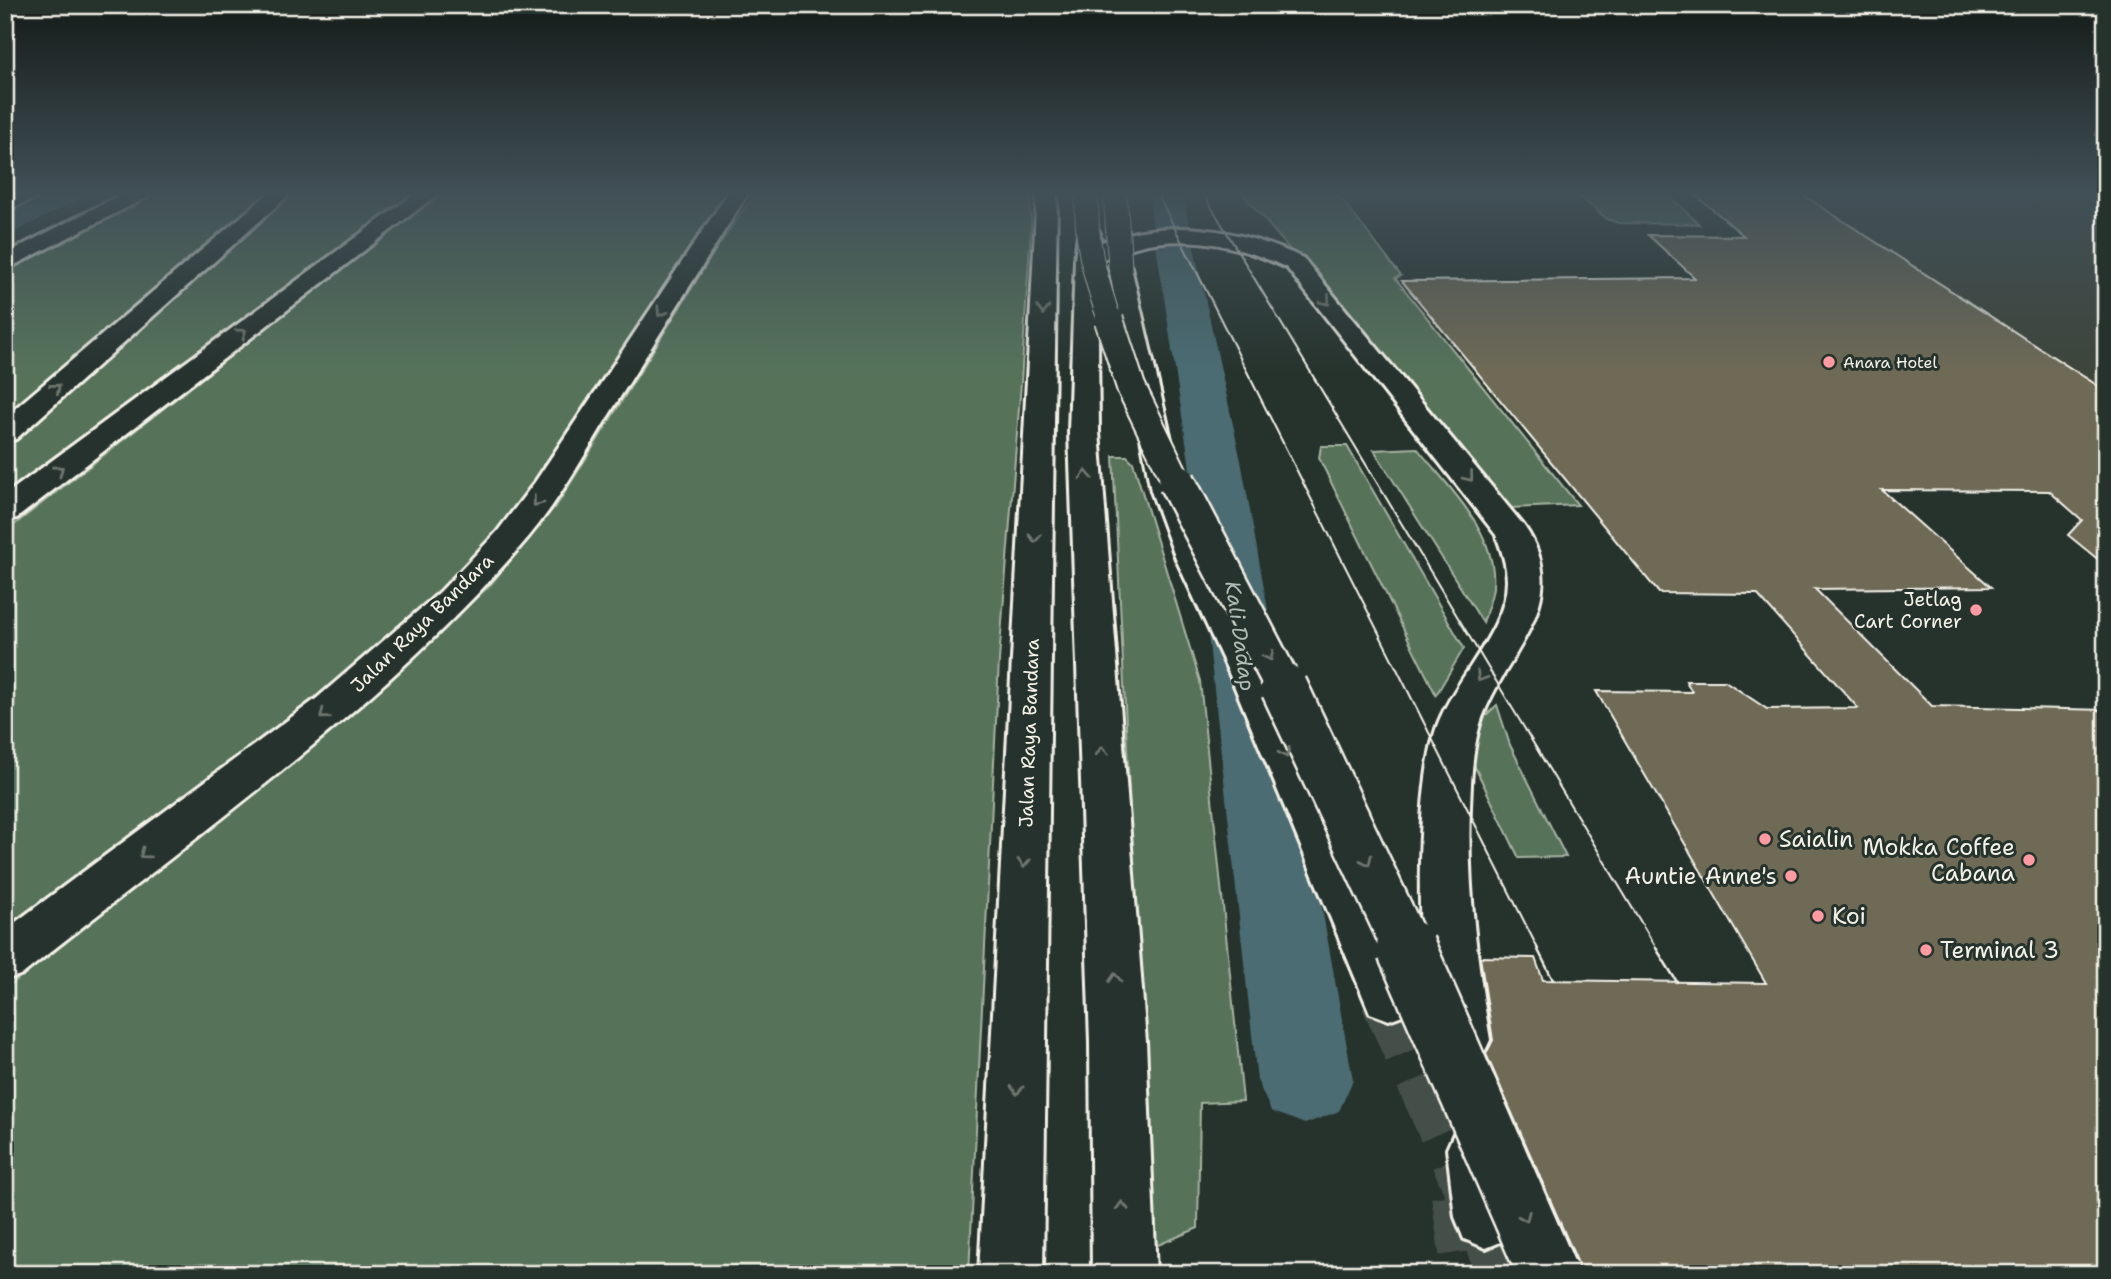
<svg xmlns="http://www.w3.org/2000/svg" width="2111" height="1279" font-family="'Shantell Sans',sans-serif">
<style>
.built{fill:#3c443a}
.green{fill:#57735a;stroke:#a6b2a1;stroke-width:2}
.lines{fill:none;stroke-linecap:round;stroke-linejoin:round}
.river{fill:#4c6c73;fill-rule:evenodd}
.building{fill:#6e6a57;stroke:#f4f1e8;stroke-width:2}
.tertiary-tunnel{stroke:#455049;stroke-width:58;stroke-dasharray:58 29;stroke-linecap:butt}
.tertiary-casing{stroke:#f4f1e8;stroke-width:6}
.primary-casing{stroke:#f4f1e8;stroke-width:6}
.tertiary{fill:#26332d;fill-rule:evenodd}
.primary{fill:#26332d;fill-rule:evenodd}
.tram-far1{stroke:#f4f1e8;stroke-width:2}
.tram{stroke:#f4f1e8;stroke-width:2.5}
.tertiary-bridge-far4-casing{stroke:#f4f1e8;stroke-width:25;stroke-linecap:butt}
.tertiary-bridge-far3-casing{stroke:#f4f1e8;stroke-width:32;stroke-linecap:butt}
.tertiary-bridge-far2-casing{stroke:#f4f1e8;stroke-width:41;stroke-linecap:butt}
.tertiary-bridge-far1-casing{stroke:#f4f1e8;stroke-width:51;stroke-linecap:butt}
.tertiary-bridge-casing{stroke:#f4f1e8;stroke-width:63;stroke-linecap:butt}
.tertiary-bridge-far4{stroke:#26332d;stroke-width:23}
.tertiary-bridge-far3{stroke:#26332d;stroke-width:28}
.tertiary-bridge-far2{stroke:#26332d;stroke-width:36}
.tertiary-bridge-far1{stroke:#26332d;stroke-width:46}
.tertiary-bridge{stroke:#26332d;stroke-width:58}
.oneway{stroke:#6e766e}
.poi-dot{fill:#ff9aa2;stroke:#26332d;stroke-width:2.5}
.labels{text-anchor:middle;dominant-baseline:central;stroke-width:6;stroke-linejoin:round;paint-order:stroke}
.far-poi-label{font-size:16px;fill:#f4f1e8;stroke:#26332d;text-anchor:start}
.poi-label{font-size:19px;fill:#f4f1e8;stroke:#26332d;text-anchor:end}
.street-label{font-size:19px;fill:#f4f1e8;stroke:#26332d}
.water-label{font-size:21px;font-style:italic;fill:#b1bcb9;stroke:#26332d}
.near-poi-label{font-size:23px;fill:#f4f1e8;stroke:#26332d;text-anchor:start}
</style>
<rect width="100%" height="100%" fill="#26332d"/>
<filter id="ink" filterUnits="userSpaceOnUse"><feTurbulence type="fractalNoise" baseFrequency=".0143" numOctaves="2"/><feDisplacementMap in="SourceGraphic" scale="14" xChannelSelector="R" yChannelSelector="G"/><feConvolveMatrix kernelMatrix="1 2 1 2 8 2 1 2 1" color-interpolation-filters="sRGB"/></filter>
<g filter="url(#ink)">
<!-- built -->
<path class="built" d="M 1693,193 L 2106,193 L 2106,566 L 2068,534 L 2082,519 Z"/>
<!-- green -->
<g class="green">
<path d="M 157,193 L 417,193 L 136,402 L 5,494 L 5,272 Z"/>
<path d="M 440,193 L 734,193 L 527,497 L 462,572 L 375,655 L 5,947 L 5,532 Z"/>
<path d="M 755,193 L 1030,193 L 1031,227 L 1021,383 L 999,660 L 969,1274 L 5,1274 L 5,989 L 280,772 L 378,691 L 491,584 L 559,502 L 715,251 Z"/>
<path d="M 1242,193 L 1337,193 L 1401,276 L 1395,278 L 1578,505 L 1509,508 Z"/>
<path d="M 1575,193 L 1667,193 L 1699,224 L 1618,223 L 1607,219 Z"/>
<path d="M 1321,446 L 1347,446 L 1464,648 L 1436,695 L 1319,458 Z"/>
<path d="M 1417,448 C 1448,487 1498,532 1493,587 C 1492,599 1486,611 1483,623 L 1374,450 Z"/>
<path d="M 1113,456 L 1127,456 L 1133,462 L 1200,681 L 1243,1101 L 1200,1103 L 1198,1228 L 1151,1248 Z"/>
<path d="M 1497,705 L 1510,745 L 1566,857 L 1519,858 L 1473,763 L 1478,728 L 1485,716 Z"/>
</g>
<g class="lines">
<!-- river -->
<g class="river">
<path d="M 39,193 L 83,193 L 78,200 L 18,230 L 5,233 L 5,209 Z"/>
<path d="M 1148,193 L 1182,193 L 1241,461 L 1353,1080 L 1339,1111 L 1305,1124 L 1271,1111 L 1257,1080 L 1189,461 Z"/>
</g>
</g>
<!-- building -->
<path class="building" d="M 1693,193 L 1800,193 L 2106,391 L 2106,566 L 2068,535 L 2082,520 L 2049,491 L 1882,490 L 1991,587 L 1815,589 L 1932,706 L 2106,710 L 2106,1274 L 1579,1274 L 1577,1261 L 1486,1054 L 1493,1040 L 1480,957 L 1535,958 L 1543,980 L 1766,983 L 1596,691 L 1692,692 L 1686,681 L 1725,681 L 1767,709 L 1858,708 L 1757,594 L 1659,593 L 1402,281 L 1695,278 L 1648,235 L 1744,236 Z"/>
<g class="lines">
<!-- tertiary-tunnel -->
<g class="tertiary-tunnel">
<path d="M 1389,997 L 1486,1217 L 1505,1274"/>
<path d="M 1460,1194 L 1470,1264 L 1469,1274"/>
</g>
<!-- tertiary casing -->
<g class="tertiary-casing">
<g id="tertiary">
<path d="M 14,193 L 40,193 L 37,197 L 5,211 L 5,197 Z"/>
<path d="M 269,193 L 291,193 L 16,439 L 5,442 L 5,417 Z"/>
<path d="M 416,193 L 439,193 L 17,518 L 5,521 L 5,495 Z"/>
<path d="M 728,193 L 748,193 C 701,268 654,343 607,418 C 580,462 554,509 519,548 C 375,713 193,837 23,974 L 5,980 L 5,930 L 316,699 L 440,592 L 497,532 L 535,482 Z"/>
<path d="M 1089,227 L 1097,228 L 1100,233 L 1099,243 C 1166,216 1239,228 1303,258 L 1524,526 C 1577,602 1502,655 1480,724 C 1472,751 1471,780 1470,808 C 1467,887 1477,962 1490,1040 L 1482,1057 L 1462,1064 L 1442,1057 C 1413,994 1414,796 1436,729 C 1453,680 1507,630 1507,581 C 1507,565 1501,549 1496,535 L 1287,268 C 1227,239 1157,228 1097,263 L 1099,432 L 1146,1042 L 1156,1274 L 1092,1274 L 1090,1042 L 1069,432 L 1075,260 L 1078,233 L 1081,228 Z"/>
<path d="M 1120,260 L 1128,262 L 1131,267 L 1183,491 L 1212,559 L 1330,803 L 1416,997 L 1408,1013 L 1389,1020 L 1370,1013 L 1229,673 L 1176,559 L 1151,491 L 1109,267 L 1112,262 Z"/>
<path d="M 1477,1120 L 1498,1129 L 1507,1149 L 1517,1217 L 1508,1239 L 1486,1248 L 1464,1239 L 1455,1217 L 1447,1149 L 1456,1129 Z"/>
</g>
</g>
<!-- primary casing -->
<g class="primary-casing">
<g id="primary">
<path d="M 124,193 L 150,193 L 147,197 L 5,270 L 5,254 Z"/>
<path d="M 1037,193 L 1057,193 L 1043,1274 L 979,1274 Z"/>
</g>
</g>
<!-- tertiary -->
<use href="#tertiary" class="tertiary"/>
<!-- primary -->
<use href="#primary" class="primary"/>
<!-- tram-far1 -->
<g class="tram-far1">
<path d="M 1157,193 L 1538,949"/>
<path d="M 1203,193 L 1657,949"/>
</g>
<!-- tram -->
<g class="tram">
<path d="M 1537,948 L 1553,980"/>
<path d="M 1656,948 L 1677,982"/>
</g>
<!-- tertiary-bridge-far4 casing -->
<g class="tertiary-bridge-far4-casing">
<g id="tertiary-bridge-far4">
<path d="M 1087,193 C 1085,245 1094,273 1110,322"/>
<path d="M 1115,193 L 1120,267"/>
</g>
</g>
<!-- tertiary-bridge-far3 casing -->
<g class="tertiary-bridge-far3-casing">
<path id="tertiary-bridge-far3" d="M 1109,320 L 1131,387 L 1178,484"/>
</g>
<!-- tertiary-bridge-far2 casing -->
<g class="tertiary-bridge-far2-casing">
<path id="tertiary-bridge-far2" d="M 1177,482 L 1285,689"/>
</g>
<!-- tertiary-bridge-far1 casing -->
<g class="tertiary-bridge-far1-casing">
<path id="tertiary-bridge-far1" d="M 1284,687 L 1407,949"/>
</g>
<!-- tertiary-bridge casing -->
<g class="tertiary-bridge-casing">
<path id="tertiary-bridge" d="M 1406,948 L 1548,1274"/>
</g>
<!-- tertiary-bridge-far4 -->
<use href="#tertiary-bridge-far4" class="tertiary-bridge-far4"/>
<!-- tertiary-bridge-far3 -->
<use href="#tertiary-bridge-far3" class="tertiary-bridge-far3"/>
<!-- tertiary-bridge-far2 -->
<use href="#tertiary-bridge-far2" class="tertiary-bridge-far2"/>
<!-- tertiary-bridge-far1 -->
<use href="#tertiary-bridge-far1" class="tertiary-bridge-far1"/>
<!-- tertiary-bridge -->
<use href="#tertiary-bridge" class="tertiary-bridge"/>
</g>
<!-- one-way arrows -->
<defs><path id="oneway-chevron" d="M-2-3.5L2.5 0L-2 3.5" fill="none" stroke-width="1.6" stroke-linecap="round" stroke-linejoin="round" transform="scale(1.75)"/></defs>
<g class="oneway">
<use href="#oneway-chevron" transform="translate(1326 301) rotate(51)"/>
<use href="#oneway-chevron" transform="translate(1043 310) rotate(92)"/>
<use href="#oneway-chevron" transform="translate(661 312) rotate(123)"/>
<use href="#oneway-chevron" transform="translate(242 333) rotate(-37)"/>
<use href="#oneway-chevron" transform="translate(56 388) rotate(-41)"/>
<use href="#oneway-chevron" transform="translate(59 470) rotate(-37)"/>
<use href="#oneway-chevron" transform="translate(1086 475) rotate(-93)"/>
<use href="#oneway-chevron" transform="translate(1469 477) rotate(51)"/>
<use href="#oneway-chevron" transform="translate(537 502) rotate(128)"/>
<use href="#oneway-chevron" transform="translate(1035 538) rotate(92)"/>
<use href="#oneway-chevron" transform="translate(1269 656) rotate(63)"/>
<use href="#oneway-chevron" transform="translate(1481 677) rotate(122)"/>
<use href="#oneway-chevron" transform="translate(324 715) rotate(141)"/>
<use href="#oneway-chevron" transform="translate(1102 751) rotate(-93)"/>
<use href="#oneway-chevron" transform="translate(1285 753) rotate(66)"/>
<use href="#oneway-chevron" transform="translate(144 854) rotate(143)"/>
<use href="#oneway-chevron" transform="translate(1367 861) rotate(65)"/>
<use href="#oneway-chevron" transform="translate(1024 863) rotate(92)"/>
<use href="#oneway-chevron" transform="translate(1115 978) rotate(-93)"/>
<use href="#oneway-chevron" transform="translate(1017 1090) rotate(92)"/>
<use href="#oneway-chevron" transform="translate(1122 1206) rotate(-91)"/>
<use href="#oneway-chevron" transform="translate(1525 1217) rotate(67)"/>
</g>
</g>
<!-- sky -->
<linearGradient id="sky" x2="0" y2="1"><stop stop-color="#151c19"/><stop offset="0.52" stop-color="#415057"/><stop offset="1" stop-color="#415057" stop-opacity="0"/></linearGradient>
<rect width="2111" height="372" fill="url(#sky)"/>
<!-- markers -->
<g class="poi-dot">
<circle cx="1829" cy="362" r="7"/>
<circle cx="1976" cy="610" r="7"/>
<circle cx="1765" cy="839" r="7"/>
<circle cx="2029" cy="860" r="7"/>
<circle cx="1791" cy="876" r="7"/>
<circle cx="1818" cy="916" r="7"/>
<circle cx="1926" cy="950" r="7"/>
</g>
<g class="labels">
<!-- far-poi labels -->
<g class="far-poi-label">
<text x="1843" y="362">Anara Hotel</text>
</g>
<!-- poi labels -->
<g class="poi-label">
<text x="1962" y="599">Jetlag<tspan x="1962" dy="22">Cart Corner</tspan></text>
</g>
<!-- street labels -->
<g class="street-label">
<text transform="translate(422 623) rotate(-44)">Jalan Raya Bandara</text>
<text transform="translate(1029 733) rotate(-88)">Jalan Raya Bandara</text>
</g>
<!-- water labels -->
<g class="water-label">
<text transform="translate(1240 636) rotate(82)">Kali Dadap</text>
</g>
<!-- near-poi labels -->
<g class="near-poi-label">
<text x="1779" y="839">Saialin</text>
<text x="2015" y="847" text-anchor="end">Mokka Coffee<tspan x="2015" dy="26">Cabana</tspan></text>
<text x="1777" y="876" text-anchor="end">Auntie Anne's</text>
<text x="1832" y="916">Koi</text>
<text x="1940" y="950">Terminal 3</text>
</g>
</g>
<!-- margin -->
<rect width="2111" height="1279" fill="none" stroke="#26332d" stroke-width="28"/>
<rect x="14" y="14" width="2083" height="1251" fill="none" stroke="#f4f1e8" stroke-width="2.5" filter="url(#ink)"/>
</svg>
